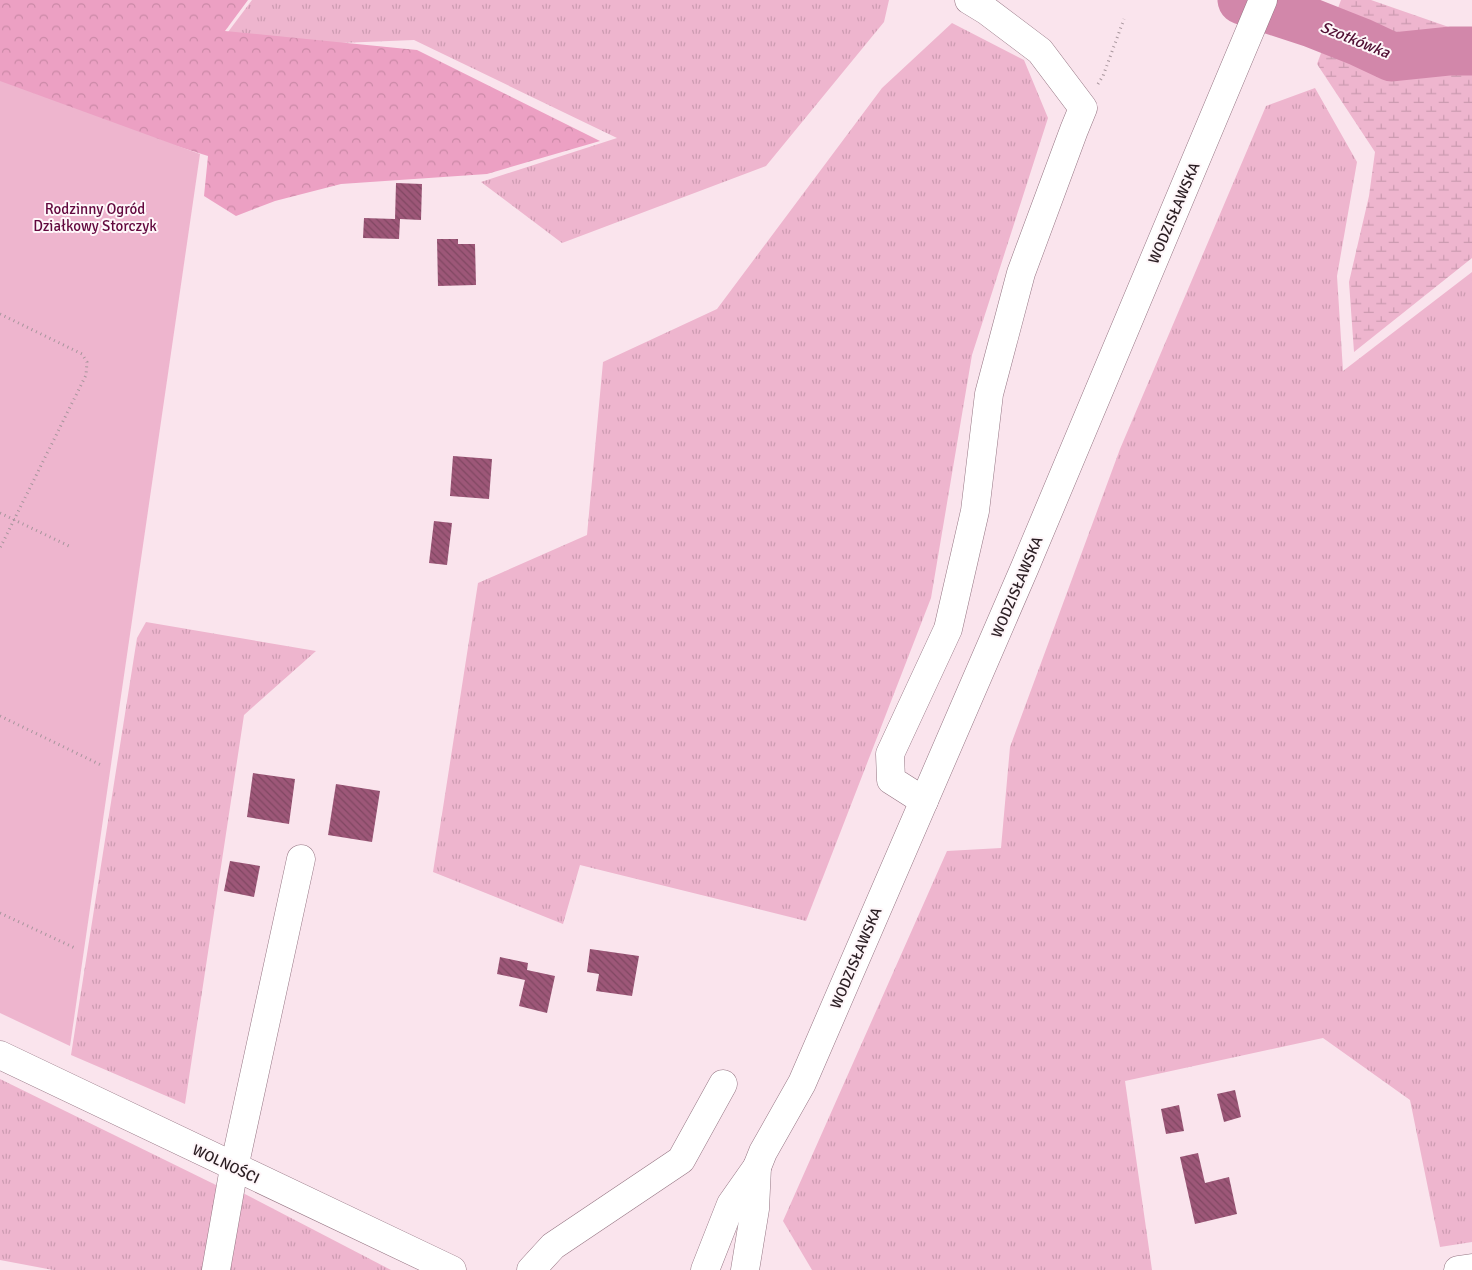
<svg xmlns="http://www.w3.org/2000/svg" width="1472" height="1270" font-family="Signika,sans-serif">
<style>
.grass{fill:url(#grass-tufts)}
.forest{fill:url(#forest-crowns)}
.wetland{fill:url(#wetland-marsh)}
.garden{fill:#eeb5ce}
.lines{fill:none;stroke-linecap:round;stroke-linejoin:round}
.river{stroke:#d287aa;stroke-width:49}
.building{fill:url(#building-back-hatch)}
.minor-casing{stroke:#957583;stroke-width:29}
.major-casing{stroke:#957583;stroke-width:29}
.path{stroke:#a7959c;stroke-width:3;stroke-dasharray:1 4;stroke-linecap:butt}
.minor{stroke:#fff;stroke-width:28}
.major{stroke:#fff;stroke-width:28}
.labels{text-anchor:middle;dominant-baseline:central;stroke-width:4;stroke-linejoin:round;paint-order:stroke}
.park-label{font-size:15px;fill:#62083e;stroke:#fef6f9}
.street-label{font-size:15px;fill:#2b1e23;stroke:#fef6f9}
.water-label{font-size:16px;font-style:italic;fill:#500e33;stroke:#fef6f9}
</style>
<defs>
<pattern id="grass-tufts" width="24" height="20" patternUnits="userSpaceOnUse" patternTransform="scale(1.25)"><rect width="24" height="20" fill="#eeb5ce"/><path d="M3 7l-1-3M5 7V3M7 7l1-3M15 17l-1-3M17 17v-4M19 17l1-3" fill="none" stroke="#cc9bb1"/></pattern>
<pattern id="forest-crowns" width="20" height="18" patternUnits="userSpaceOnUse" patternTransform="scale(1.25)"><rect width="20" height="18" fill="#eca0c3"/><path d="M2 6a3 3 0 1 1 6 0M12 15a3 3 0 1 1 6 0" fill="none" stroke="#cb89a7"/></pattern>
<pattern id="wetland-marsh" width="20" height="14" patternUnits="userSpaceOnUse" patternTransform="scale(1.25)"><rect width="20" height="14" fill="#eeb5ce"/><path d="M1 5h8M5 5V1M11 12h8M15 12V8" fill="none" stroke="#cc9bb1"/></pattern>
<pattern id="building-back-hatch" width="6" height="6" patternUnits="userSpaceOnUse" patternTransform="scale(1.25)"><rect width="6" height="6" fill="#9d5778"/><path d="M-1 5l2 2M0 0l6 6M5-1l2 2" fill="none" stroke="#804762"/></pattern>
</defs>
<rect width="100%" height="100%" fill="#fae4ed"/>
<!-- grass -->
<g class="grass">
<path d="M 252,0 L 889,0 L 884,22 L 766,166 L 562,243 L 481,182 L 617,138 L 414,40 L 216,48 Z"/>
<path d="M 952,23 L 1024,60 L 1048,118 L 972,355 L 931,598 L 806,921 L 580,865 L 563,924 L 433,872 L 478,583 L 587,535 L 603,362 L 717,309 L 882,88 Z"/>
<path d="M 1315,88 L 1357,162 L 1337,276 L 1343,371 L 1472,272 L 1472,1242 L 1440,1247 L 1410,1100 L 1323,1038 L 1125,1081 L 1152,1270 L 812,1270 L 783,1221 L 947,851 L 1001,848 L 1010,747 L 1120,449 L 1266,106 Z"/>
<path d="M 146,622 L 316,651 L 244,715 L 185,1104 L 71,1055 L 137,638 Z"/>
<path d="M 0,1079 L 220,1187 L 206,1270 L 53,1270 L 0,1260 Z"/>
<path d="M 241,1192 L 391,1270 L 227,1270 Z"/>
</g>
<!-- forest -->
<path class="forest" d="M 0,0 L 248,0 L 225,31 L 417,50 L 600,141 L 487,174 L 341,184 L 275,201 L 236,216 L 204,196 L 208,156 L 0,90 Z"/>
<!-- wetland -->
<path class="wetland" d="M 1341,0 L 1371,0 L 1466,33 L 1472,31 L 1472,258 L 1354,352 L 1349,282 L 1369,196 L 1375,152 L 1317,64 Z"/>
<!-- garden -->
<path class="garden" d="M 0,81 L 200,154 L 70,1046 L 0,1013 Z"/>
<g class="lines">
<!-- river -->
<path class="river" d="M 1242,0 L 1312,23 L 1360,42 L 1392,57 L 1450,51 L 1472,51"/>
</g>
<!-- building -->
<g class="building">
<path d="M 396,183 L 422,184 L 421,220 L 400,219 L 399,239 L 363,238 L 364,218 L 395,219 Z"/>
<path d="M 437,239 L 458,239 L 458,244 L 475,244 L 476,285 L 438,286 Z"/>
<path d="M 453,456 L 492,459 L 489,499 L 450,496 Z"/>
<path d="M 434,521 L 452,523 L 447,565 L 429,563 Z"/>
<path d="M 253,773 L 295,779 L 289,824 L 247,817 Z"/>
<path d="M 336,784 L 380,791 L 372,842 L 328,835 Z"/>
<path d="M 230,861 L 260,866 L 254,897 L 224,891 Z"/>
<path d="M 590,949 L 639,956 L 632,996 L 596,991 L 599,974 L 587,972 Z"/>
<path d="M 500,957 L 528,963 L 527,970 L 555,976 L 547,1013 L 519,1006 L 525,980 L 497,974 Z"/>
<path d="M 1235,1090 L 1241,1117 L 1224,1122 L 1217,1094 Z"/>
<path d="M 1179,1105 L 1184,1131 L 1166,1134 L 1161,1109 Z"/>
<path d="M 1198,1153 L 1205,1183 L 1229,1177 L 1237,1214 L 1195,1224 L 1180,1157 Z"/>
</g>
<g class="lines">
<!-- minor casing -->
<g class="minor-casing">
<g id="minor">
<path d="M 924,801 L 891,780 L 890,754 L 948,629 L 975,511 L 989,394 L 1021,273 L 1074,130 L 1083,108 L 1040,51 L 987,11 L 969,0"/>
<path d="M 216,1270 L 234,1168 L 301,859"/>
<path d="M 531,1270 L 553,1246 L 681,1160 L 723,1084"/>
<path d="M 1458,1270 L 1472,1268"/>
</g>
</g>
<!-- major casing -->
<g class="major-casing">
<g id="major">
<path d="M 0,1055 L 452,1270"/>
<path d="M 705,1270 L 731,1204 L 757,1167 L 763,1152 L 802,1083 L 1025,567 L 1263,0"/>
<path d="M 745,1270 L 755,1209 L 757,1167"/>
</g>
</g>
<!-- path -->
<g class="path">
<path d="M 1098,84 L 1103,76 L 1124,19"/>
<path d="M 0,314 L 82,354 L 87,362 L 86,375 L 0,548"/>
<path d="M 0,513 L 69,546"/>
<path d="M 0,716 L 103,766"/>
<path d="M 0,913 L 77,949"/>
</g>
<!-- minor -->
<use href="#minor" class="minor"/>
<!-- major -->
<use href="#major" class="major"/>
</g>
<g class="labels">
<!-- park labels -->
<g class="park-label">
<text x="95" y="209">Rodzinny Ogród<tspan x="95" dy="17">Działkowy Storczyk</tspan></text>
</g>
<!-- street labels -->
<g class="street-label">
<text transform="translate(1174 213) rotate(-67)">WODZISŁAWSKA</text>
<text transform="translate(1017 587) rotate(-67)">WODZISŁAWSKA</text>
<text transform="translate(856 958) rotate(-67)">WODZISŁAWSKA</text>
<text transform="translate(226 1164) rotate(25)">WOLNOŚCI</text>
</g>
<!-- water labels -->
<g class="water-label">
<text transform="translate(1355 40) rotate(22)">Szotkówka</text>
</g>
</g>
</svg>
